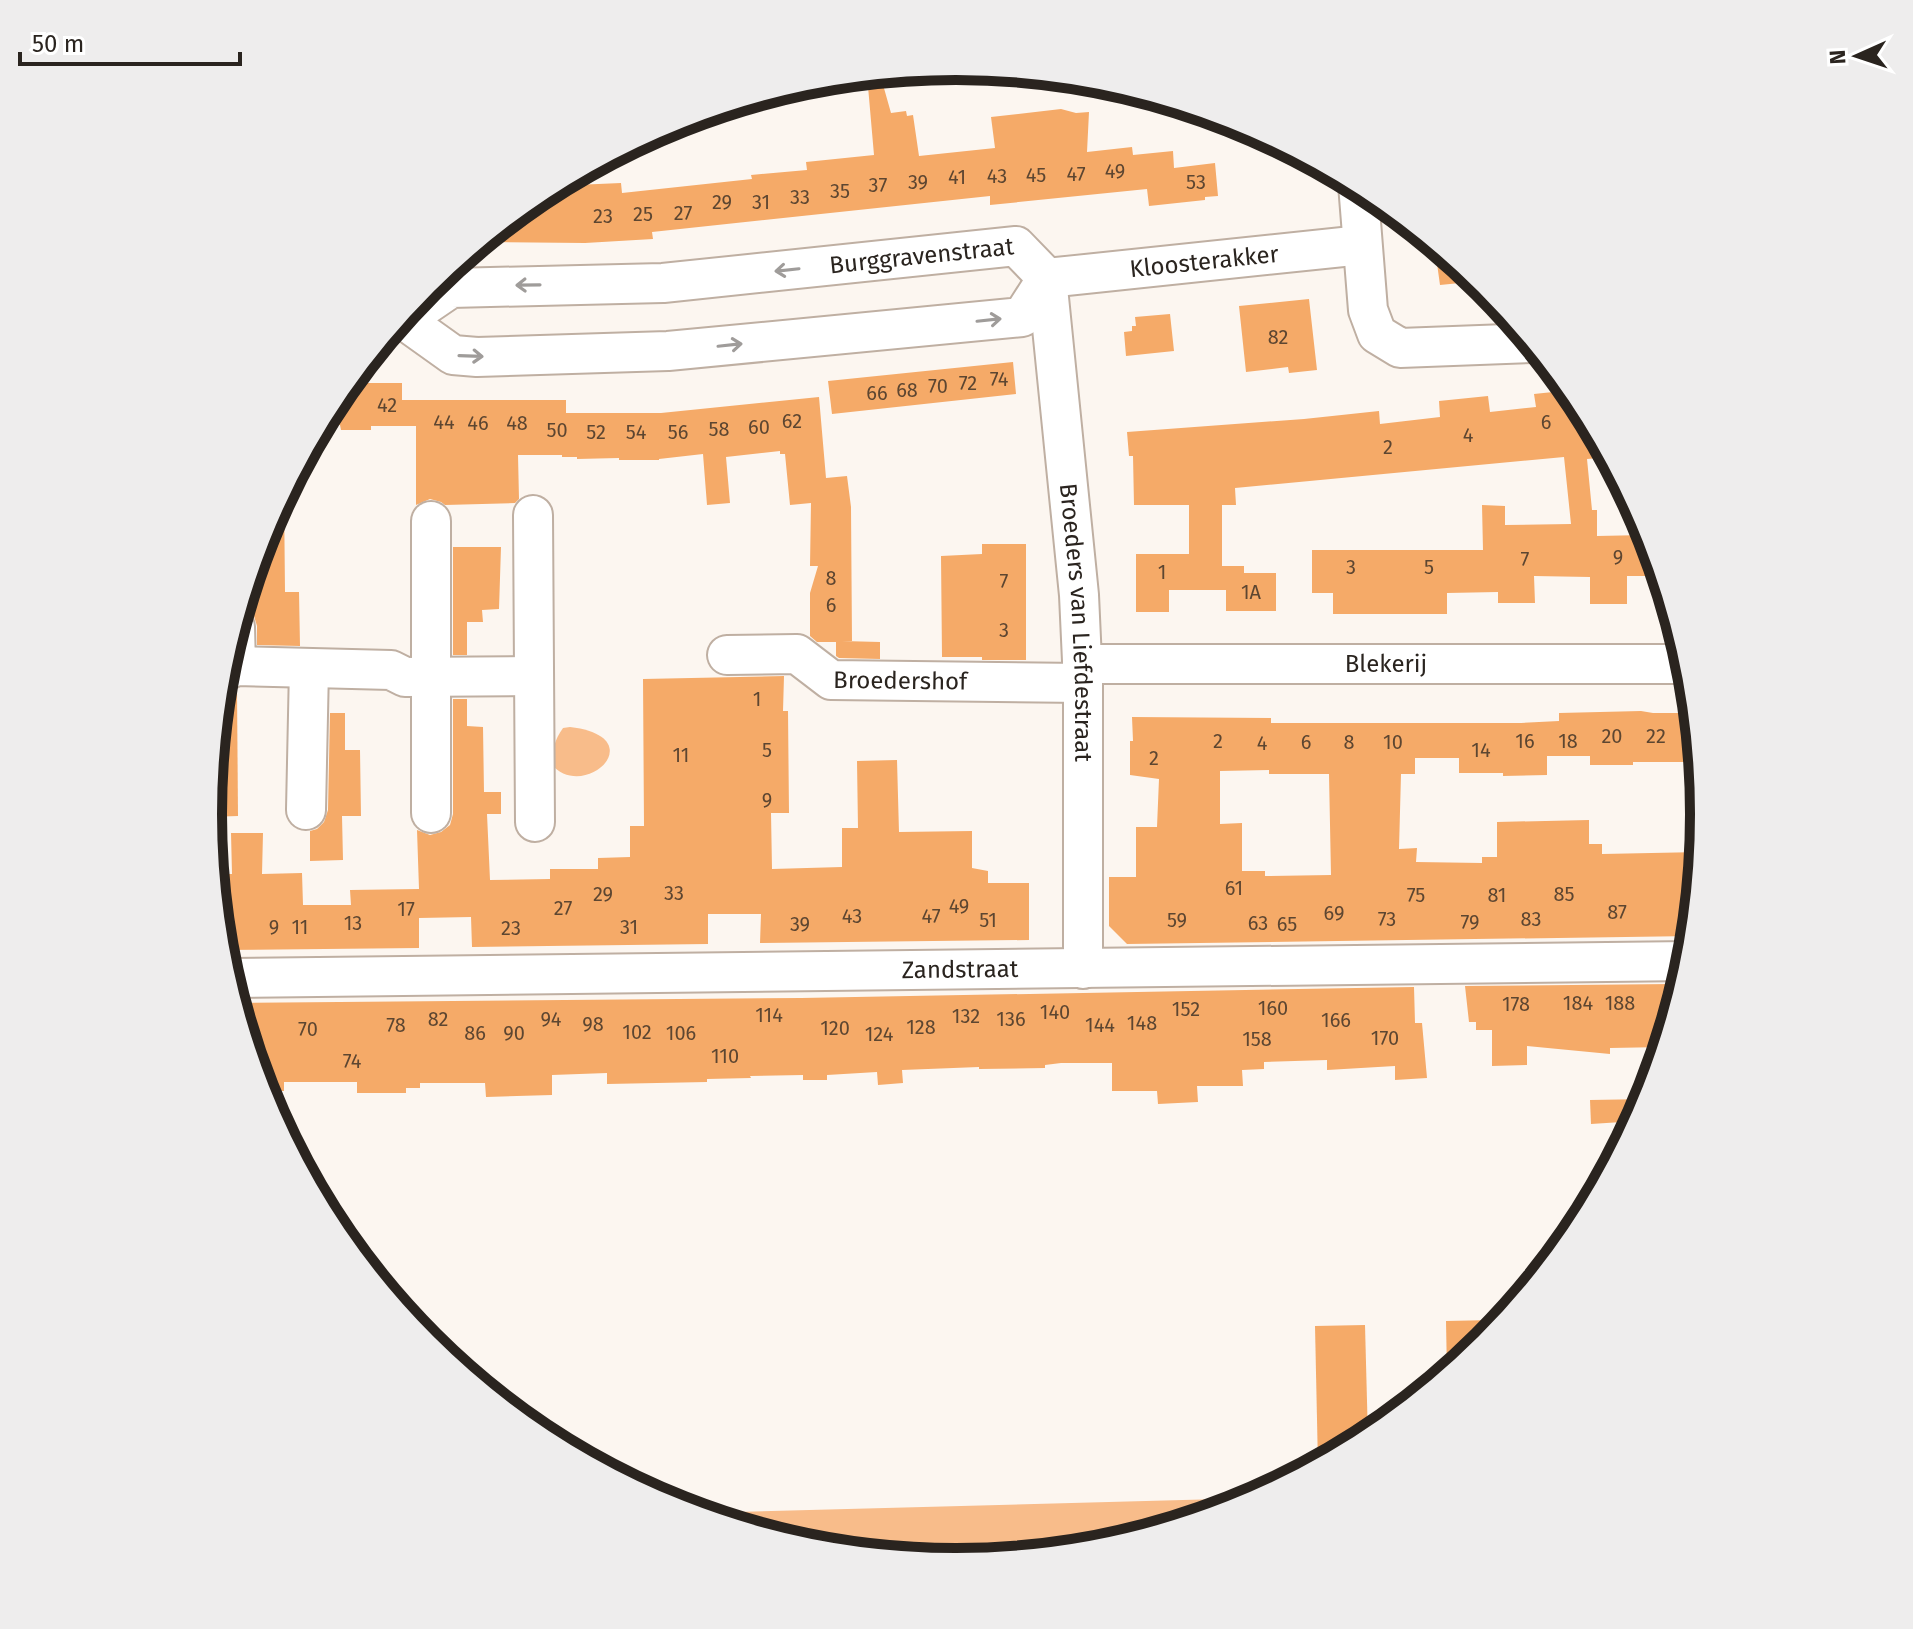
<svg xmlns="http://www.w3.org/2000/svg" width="1913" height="1629" font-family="'Fira Sans',sans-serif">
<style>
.green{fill:#f8bc8a}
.building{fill:#f5aa68;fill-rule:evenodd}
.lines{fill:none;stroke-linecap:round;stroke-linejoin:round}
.minor-casing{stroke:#bfafa2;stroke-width:42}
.minor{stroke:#fff;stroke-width:38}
.oneway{stroke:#9f9c9a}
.labels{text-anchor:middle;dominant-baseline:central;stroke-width:8;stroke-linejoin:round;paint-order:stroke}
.number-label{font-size:20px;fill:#5d4631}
.street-label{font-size:24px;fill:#2a241f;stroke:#fff}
.rim{fill:none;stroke:#2a241f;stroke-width:10}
</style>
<rect width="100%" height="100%" fill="#fcf6f0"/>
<!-- green -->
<g class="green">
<path d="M 570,727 C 654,737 584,803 551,764 C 552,750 555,739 563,728 Z"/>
<path d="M 1257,1498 L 1242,1506 L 1102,1549 L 956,1563 L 810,1549 L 695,1513 Z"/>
</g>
<!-- building -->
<g class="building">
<path d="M 880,74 L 891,113 L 906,111 L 907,116 L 913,115 L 919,156 L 995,148 L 991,117 L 1061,109 L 1076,113 L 1089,112 L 1087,152 L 1132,147 L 1133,155 L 1173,151 L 1174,168 L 1215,163 L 1218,196 L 1205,197 L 1205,200 L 1149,206 L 1147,189 L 990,205 L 990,196 L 652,232 L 653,239 L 585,243 L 479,242 L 541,192 L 552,186 L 621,183 L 622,193 L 752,179 L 751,175 L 807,170 L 806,162 L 874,155 L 867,75 Z"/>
<path d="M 1434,242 L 1457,262 L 1480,281 L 1440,285 Z"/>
<path d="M 1309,299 L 1317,370 L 1289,373 L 1288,367 L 1246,372 L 1239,306 Z"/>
<path d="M 1170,314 L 1174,351 L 1126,356 L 1124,332 L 1132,331 L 1132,326 L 1136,326 L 1135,317 Z"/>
<path d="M 1013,362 L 1016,394 L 832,414 L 828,381 Z"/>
<path d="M 347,383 L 402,383 L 402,400 L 566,400 L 566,413 L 661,413 L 819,397 L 826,478 L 847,476 L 851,507 L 852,641 L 842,641 L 880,642 L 880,659 L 839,658 L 836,656 L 836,642 L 817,642 L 810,636 L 810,593 L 818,566 L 810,566 L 811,503 L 790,505 L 785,454 L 780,454 L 780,451 L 726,457 L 730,503 L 707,505 L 703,454 L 659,459 L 659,460 L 619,460 L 619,458 L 577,459 L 577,457 L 562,457 L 562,455 L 518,455 L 519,499 L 515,503 L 445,505 L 441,502 L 430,499 L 416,505 L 416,426 L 371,426 L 371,430 L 341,430 L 340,425 L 320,425 L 334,398 Z"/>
<path d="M 1572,390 L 1579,399 L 1610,457 L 1587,459 L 1592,510 L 1597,510 L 1597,536 L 1645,535 L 1646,576 L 1627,576 L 1627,604 L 1590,604 L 1590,577 L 1534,576 L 1535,603 L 1498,603 L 1498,592 L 1447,593 L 1447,614 L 1333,614 L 1333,593 L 1312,593 L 1312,550 L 1483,550 L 1482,505 L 1505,506 L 1505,525 L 1571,524 L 1564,457 L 1235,488 L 1236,505 L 1222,505 L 1222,566 L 1244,566 L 1244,573 L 1276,573 L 1276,611 L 1226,611 L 1226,590 L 1169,590 L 1169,612 L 1136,612 L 1136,554 L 1189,554 L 1189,505 L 1134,505 L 1133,456 L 1129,456 L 1127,432 L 1304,419 L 1379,411 L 1380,424 L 1440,417 L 1439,401 L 1488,396 L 1490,412 L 1536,407 L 1534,394 Z"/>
<path d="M 284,492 L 285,592 L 299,592 L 300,646 L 257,645 L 257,626 L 254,616 L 246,608 L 242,607 L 242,604 L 265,528 Z"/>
<path d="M 982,544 L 1026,544 L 1026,660 L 982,660 L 982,657 L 942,657 L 941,556 L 982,554 Z"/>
<path d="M 453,547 L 501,547 L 499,609 L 482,610 L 483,622 L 467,622 L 467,655 L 453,655 Z"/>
<path d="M 784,676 L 783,711 L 788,711 L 789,813 L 771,813 L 772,869 L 842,867 L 842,828 L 858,828 L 857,761 L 897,760 L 899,832 L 972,831 L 972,868 L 988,871 L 988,883 L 1029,883 L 1029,940 L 760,943 L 761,914 L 708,914 L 708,944 L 472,947 L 471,917 L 419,918 L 419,948 L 221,950 L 214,874 L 232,874 L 231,833 L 263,833 L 262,874 L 302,873 L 303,905 L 351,905 L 350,890 L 419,889 L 417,830 L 430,835 L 441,832 L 450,825 L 453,814 L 453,699 L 467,699 L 467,726 L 483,727 L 484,792 L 501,792 L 501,814 L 487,814 L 490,880 L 550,879 L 550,869 L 598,869 L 598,858 L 630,857 L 630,826 L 644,826 L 643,679 Z"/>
<path d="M 237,690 L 238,816 L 208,817 L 220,695 Z"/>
<path d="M 1641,711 L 1653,713 L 1695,713 L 1700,762 L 1633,762 L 1633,765 L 1590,765 L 1590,756 L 1547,756 L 1547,775 L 1503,776 L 1503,773 L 1459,773 L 1459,758 L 1415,758 L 1415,774 L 1401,774 L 1399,849 L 1417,848 L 1416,862 L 1482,863 L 1482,857 L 1497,857 L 1497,822 L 1589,820 L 1589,844 L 1602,844 L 1602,854 L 1701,852 L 1693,936 L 1127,944 L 1109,926 L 1109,877 L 1136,877 L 1136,827 L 1157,827 L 1159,779 L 1130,775 L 1130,741 L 1133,741 L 1132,717 L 1271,718 L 1271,723 L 1521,723 L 1559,721 L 1559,713 ZM 1269,770 L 1269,774 L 1329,774 L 1331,875 L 1265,876 L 1265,871 L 1242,871 L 1242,823 L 1220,824 L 1220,771 Z"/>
<path d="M 330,713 L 345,713 L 345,750 L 360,750 L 361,816 L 342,816 L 343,860 L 310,861 L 310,831 L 317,829 L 324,822 L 328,810 Z"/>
<path d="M 1673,984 L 1673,1018 L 1664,1047 L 1610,1048 L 1610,1054 L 1527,1046 L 1527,1065 L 1492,1066 L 1492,1030 L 1476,1030 L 1476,1022 L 1469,1022 L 1465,986 Z"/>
<path d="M 1414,987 L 1415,1023 L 1422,1023 L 1427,1078 L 1395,1080 L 1395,1066 L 1327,1070 L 1327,1060 L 1264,1062 L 1264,1069 L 1242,1070 L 1243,1086 L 1197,1086 L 1198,1102 L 1158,1104 L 1157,1091 L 1112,1091 L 1112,1063 L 1061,1063 L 1045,1065 L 1045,1068 L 979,1069 L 979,1067 L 902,1070 L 903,1083 L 878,1085 L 877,1072 L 827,1075 L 827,1080 L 803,1080 L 803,1075 L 750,1076 L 751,1078 L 707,1079 L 707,1082 L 607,1084 L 607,1073 L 552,1075 L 552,1095 L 486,1097 L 485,1083 L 420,1083 L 420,1088 L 406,1088 L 406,1093 L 357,1093 L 357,1082 L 284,1082 L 284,1091 L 262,1091 L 235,1003 L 801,998 Z"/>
<path d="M 1649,1099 L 1637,1121 L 1591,1124 L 1590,1100 Z"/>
<path d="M 1493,1320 L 1493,1335 L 1485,1344 L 1447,1375 L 1446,1321 Z"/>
<path d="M 1365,1325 L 1368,1439 L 1318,1466 L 1315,1326 Z"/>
</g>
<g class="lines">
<!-- minor casing -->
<g class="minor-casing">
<g id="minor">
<path d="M 1358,184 L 1368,310 L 1377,334 L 1400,348 L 1533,343"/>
<path id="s1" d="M 1047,278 L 1079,595 L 1083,683 L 1083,969"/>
<path id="s2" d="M 1047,278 L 1362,245"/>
<path id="s3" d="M 399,320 L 404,320 L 451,288 L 663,283 L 1016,246 L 1047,278"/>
<path d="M 404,320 L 453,355 L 477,357 L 668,351 L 1022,317 L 1047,278"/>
<path d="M 533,515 L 535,822"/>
<path d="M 235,627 L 236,666"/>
<path id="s4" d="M 727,655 L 797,654 L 831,680 L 1083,683"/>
<path id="s5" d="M 1082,664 L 1689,664"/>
<path d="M 222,673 L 236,666 L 391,670 L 405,677 L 534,676"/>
<path d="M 306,810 L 309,668"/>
<path d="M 431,813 L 431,521"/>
<path id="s6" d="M 228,978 L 1690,961"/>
</g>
</g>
<!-- minor -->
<use href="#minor" class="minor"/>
</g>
<!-- one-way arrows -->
<defs><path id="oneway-shaft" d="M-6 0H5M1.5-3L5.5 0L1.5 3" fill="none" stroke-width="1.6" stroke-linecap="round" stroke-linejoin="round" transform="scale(2)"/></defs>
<g class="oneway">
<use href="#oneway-shaft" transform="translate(787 270) rotate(174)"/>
<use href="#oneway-shaft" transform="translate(528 285) rotate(179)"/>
<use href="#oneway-shaft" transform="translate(989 320) rotate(-6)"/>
<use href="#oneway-shaft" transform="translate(730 345) rotate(-6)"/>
<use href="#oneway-shaft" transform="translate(471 356) rotate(2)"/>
</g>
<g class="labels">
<!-- number labels -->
<g class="number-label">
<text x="1115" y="171">49</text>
<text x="1076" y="174">47</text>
<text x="1036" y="175">45</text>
<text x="997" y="176">43</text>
<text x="957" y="177">41</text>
<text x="918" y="182">39</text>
<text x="1196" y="182">53</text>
<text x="878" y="185">37</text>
<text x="840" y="191">35</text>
<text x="800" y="197">33</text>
<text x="722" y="202">29</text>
<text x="761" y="202">31</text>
<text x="683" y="213">27</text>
<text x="643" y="214">25</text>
<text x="603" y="216">23</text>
<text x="1278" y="337">82</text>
<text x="999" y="379">74</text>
<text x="968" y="383">72</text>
<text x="938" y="386">70</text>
<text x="907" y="390">68</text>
<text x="877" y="393">66</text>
<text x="387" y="405">42</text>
<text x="792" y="421">62</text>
<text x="444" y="422">44</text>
<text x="1546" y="422">6</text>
<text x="478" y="423">46</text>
<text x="517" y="423">48</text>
<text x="759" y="427">60</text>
<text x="719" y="429">58</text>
<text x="557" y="430">50</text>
<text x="596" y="432">52</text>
<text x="636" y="432">54</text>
<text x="678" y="432">56</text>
<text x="1468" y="435">4</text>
<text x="1388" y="447">2</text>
<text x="1618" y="557">9</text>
<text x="1525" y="559">7</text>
<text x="1351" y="567">3</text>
<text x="1429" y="567">5</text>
<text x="1162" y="572">1</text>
<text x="831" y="578">8</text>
<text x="1004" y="581">7</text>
<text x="1251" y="592">1A</text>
<text x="831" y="605">6</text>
<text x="1004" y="630">3</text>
<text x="757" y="699">1</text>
<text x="1612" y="736">20</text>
<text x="1656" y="736">22</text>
<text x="1218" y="741">2</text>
<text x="1525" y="741">16</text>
<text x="1568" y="741">18</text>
<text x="1306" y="742">6</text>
<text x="1349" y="742">8</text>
<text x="1393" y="742">10</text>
<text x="1262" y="743">4</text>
<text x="767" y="750">5</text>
<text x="1481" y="750">14</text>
<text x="681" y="755">11</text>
<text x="1154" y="758">2</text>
<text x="767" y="800">9</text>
<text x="1234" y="888">61</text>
<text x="674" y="893">33</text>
<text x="603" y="894">29</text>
<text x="1564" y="894">85</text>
<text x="1416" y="895">75</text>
<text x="1497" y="895">81</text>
<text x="959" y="906">49</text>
<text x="563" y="908">27</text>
<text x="406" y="909">17</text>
<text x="1617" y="912">87</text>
<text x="1334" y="913">69</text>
<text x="852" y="916">43</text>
<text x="931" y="916">47</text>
<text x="1387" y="919">73</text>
<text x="1531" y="919">83</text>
<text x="988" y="920">51</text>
<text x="1177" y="920">59</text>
<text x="1470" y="922">79</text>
<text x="353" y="923">13</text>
<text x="1258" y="923">63</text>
<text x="800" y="924">39</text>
<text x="1287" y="924">65</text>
<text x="274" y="927">9</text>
<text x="300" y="927">11</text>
<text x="629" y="927">31</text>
<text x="511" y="928">23</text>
<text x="1578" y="1003">184</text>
<text x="1620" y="1003">188</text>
<text x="1516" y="1004">178</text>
<text x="1273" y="1008">160</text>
<text x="1186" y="1009">152</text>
<text x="1055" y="1012">140</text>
<text x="769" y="1015">114</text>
<text x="966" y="1016">132</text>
<text x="438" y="1019">82</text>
<text x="551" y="1019">94</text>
<text x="1011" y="1019">136</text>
<text x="1336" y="1020">166</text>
<text x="1142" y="1023">148</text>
<text x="593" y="1024">98</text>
<text x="396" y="1025">78</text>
<text x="1100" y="1025">144</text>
<text x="921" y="1027">128</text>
<text x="835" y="1028">120</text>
<text x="308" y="1029">70</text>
<text x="637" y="1032">102</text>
<text x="475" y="1033">86</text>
<text x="514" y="1033">90</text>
<text x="681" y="1033">106</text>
<text x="879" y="1034">124</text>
<text x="1385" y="1038">170</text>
<text x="1257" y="1039">158</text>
<text x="725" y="1056">110</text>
<text x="352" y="1061">74</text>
</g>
<!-- street labels -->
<g class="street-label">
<text stroke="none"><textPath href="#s3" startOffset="534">Burggravenstraat</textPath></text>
<text stroke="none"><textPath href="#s2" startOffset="158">Kloosterakker</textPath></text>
<text stroke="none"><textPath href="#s1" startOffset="346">Broeders van Liefdestraat</textPath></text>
<text stroke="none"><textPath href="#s5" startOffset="304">Blekerij</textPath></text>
<text stroke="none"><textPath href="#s4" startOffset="182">Broedershof</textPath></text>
<text stroke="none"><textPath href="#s6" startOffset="732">Zandstraat</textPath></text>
</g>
</g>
<!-- crop -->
<path d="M0 0H1913V1629H0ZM222 814a734 734 0 1 1 1468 0a734 734 0 1 1-1468 0Z" fill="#eeeded" fill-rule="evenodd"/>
<path class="rim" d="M222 814a734 734 0 1 1 1468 0a734 734 0 1 1-1468 0Z"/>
<!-- north arrow -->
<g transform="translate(1857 56) rotate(267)" stroke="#ffffff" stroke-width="6" paint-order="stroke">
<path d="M0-6L14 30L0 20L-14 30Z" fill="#2a241f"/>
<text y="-12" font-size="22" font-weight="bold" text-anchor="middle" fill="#2a241f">N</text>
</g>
<!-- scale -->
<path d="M20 52v12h220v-12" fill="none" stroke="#2a241f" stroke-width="4"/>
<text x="32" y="52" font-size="24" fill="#2a241f" stroke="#ffffff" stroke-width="6" paint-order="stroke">50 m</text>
</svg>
